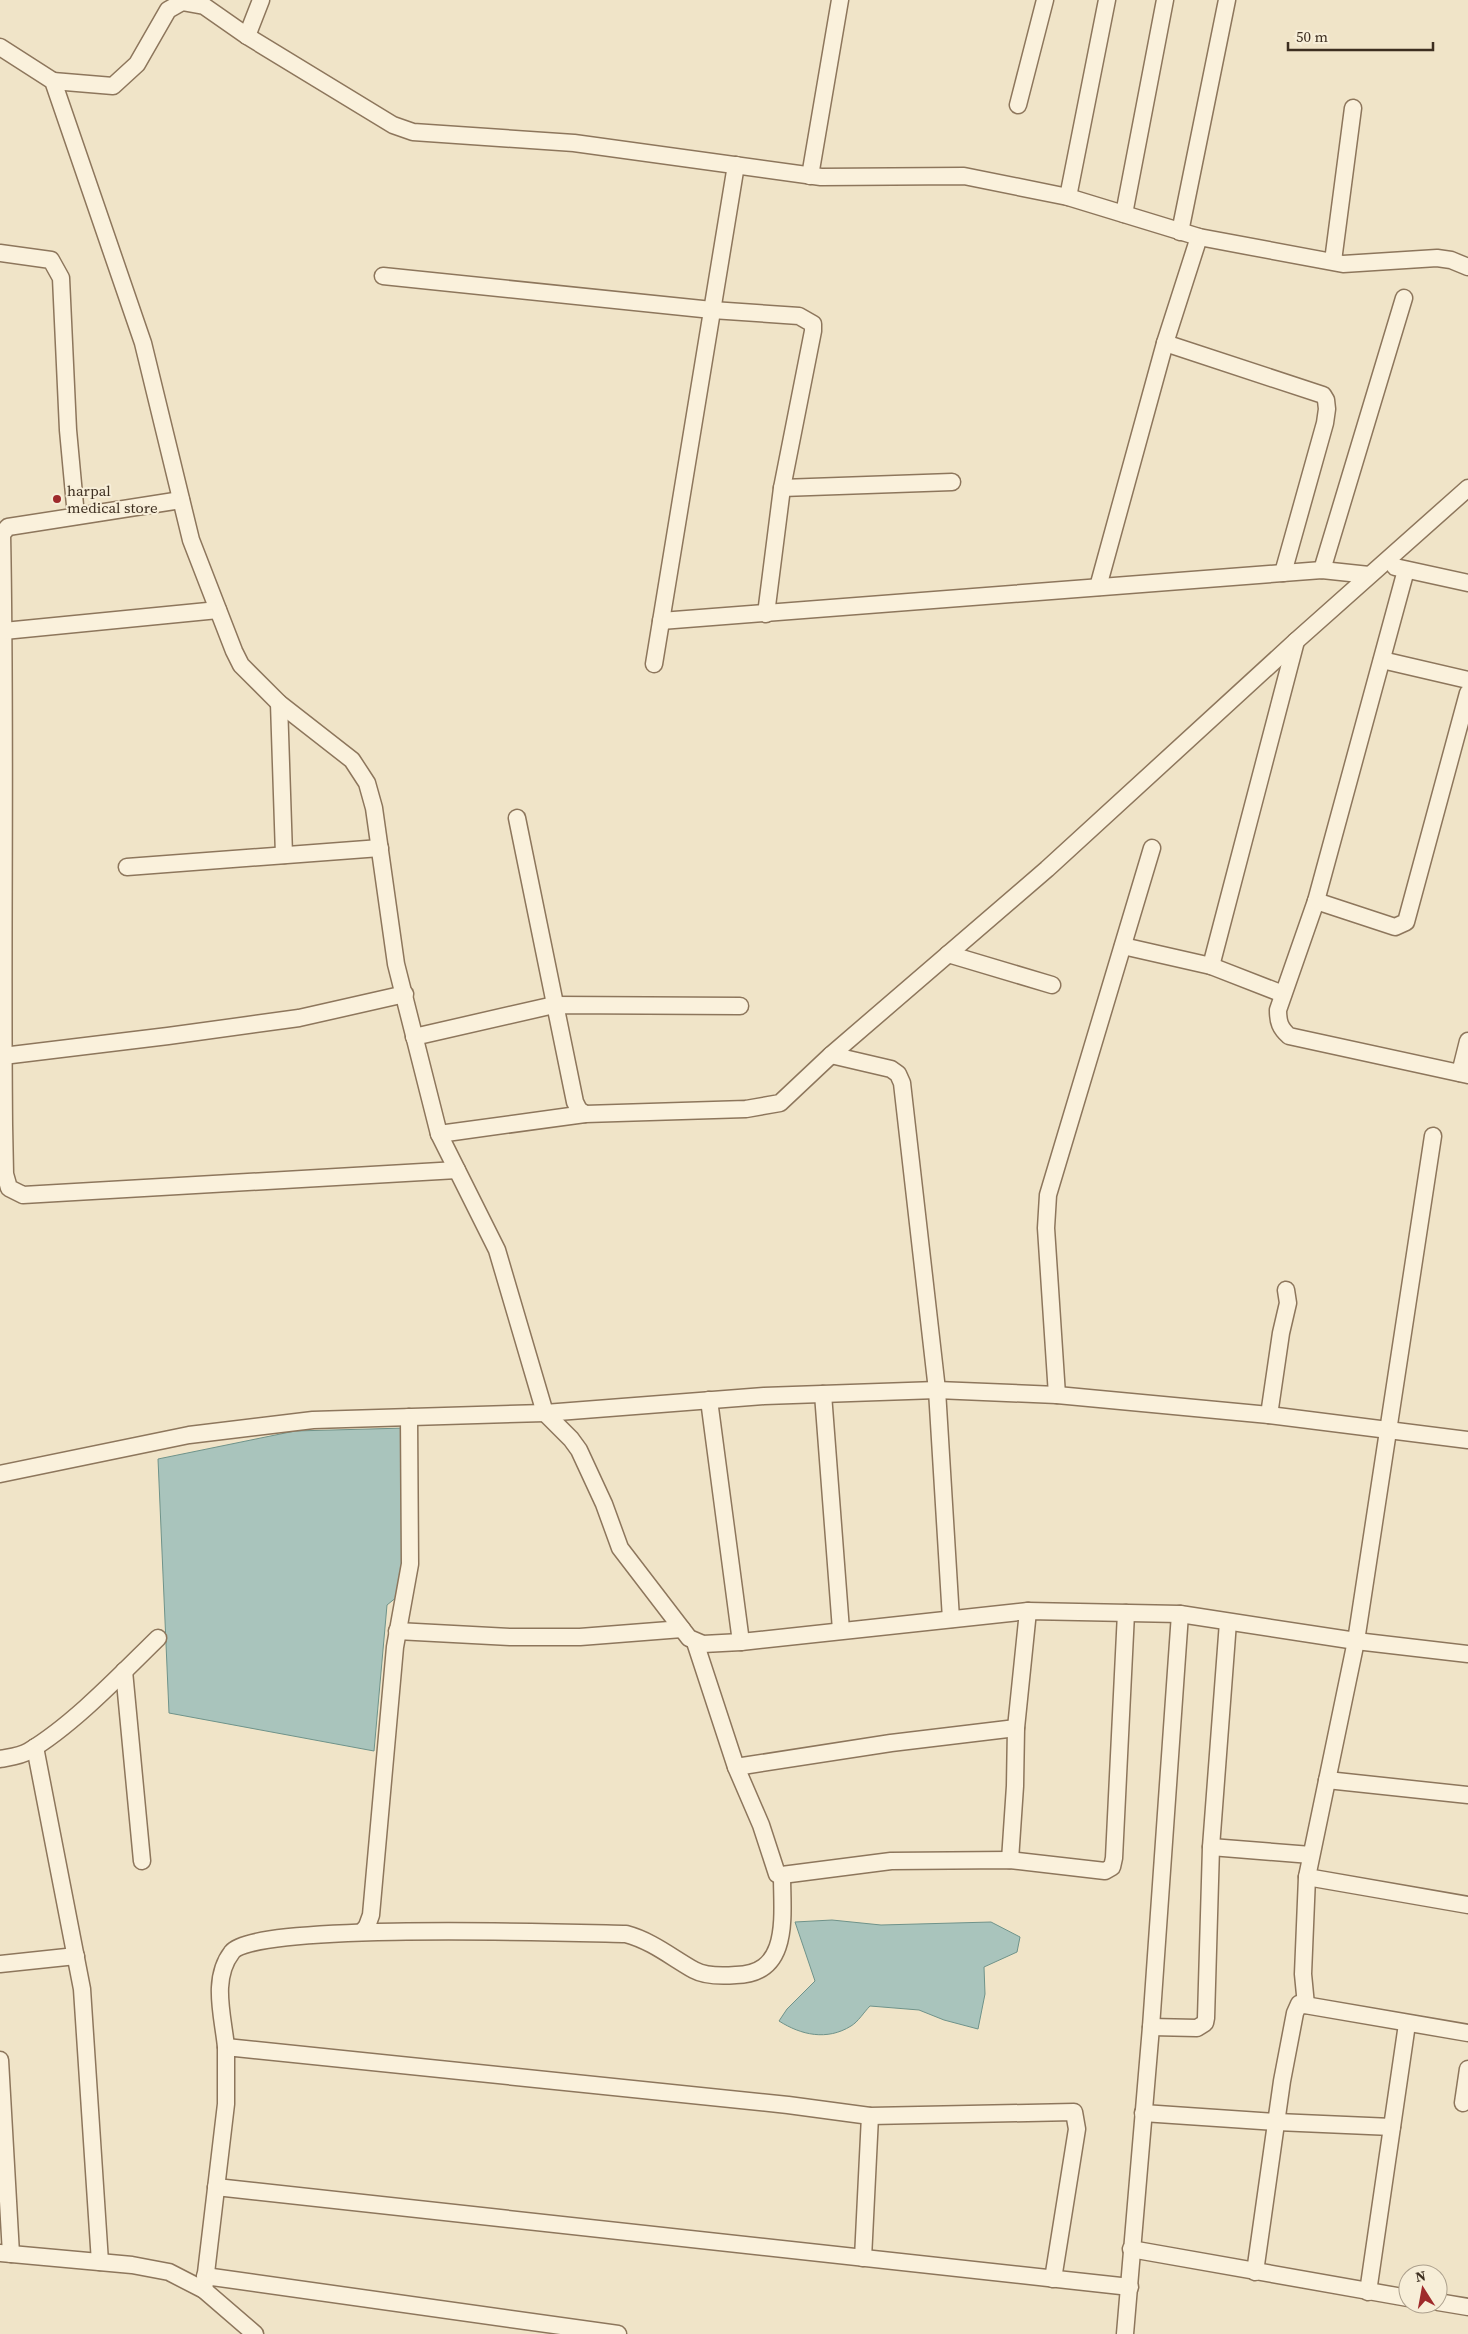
<svg xmlns="http://www.w3.org/2000/svg" width="1468" height="2334" font-family="'Source Serif 4',serif">
<style>
.water{fill:#a9c4bc;stroke:#6f938a}
.lines{fill:none;stroke-linecap:round;stroke-linejoin:round}
.street-casing{stroke:#8d765c;stroke-width:19}
.street{stroke:#faf1dc;stroke-width:16}
.poi-dot{fill:#9e2a2b;stroke:#f7eed8;stroke-width:2}
.labels{text-anchor:middle;dominant-baseline:central;stroke-width:4;stroke-linejoin:round;paint-order:stroke}
.poi-label{font-size:15px;fill:#3d2e20;stroke:#f7eed8;text-anchor:start}
</style>
<rect width="100%" height="100%" fill="#f0e4c8"/>
<!-- water -->
<g class="water">
<path d="M 406,1428 L 403,1592 L 387,1605 L 374,1751 L 169,1713 L 158,1459 L 295,1431 Z"/>
<path d="M 832,1920 L 881,1925 L 991,1922 L 1020,1937 L 1017,1952 L 984,1967 L 985,1994 L 978,2029 L 944,2020 L 919,2010 L 870,2006 C 864,2012 858,2022 851,2026 C 827,2041 801,2035 779,2021 L 787,2009 L 815,1981 L 795,1922 Z"/>
</g>
<g class="lines">
<!-- street casing -->
<g class="street-casing">
<g id="street">
<path d="M 247,36 L 261,0"/>
<path d="M 0,47 L 53,81 L 143,343 L 191,540 L 234,651 L 241,665 L 279,703 L 352,760 L 367,783 L 374,808 L 396,964 L 439,1134 L 497,1250 L 545,1413 L 571,1439 L 579,1450 L 604,1504 L 620,1548 L 689,1638 L 703,1644 L 741,1642 L 1028,1611 L 1180,1614 L 1356,1641 L 1468,1654"/>
<path d="M 53,81 L 113,86 L 137,64 L 168,10 L 182,2 L 204,6 L 247,36 L 393,125 L 413,132 L 574,143 L 821,177 L 964,176 L 1068,197 L 1199,237 L 1343,264 L 1437,258 L 1451,260 L 1468,267"/>
<path d="M 1018,105 L 1045,0"/>
<path d="M 810,176 L 840,0"/>
<path d="M 1068,197 L 1107,0"/>
<path d="M 1124,214 L 1165,0"/>
<path d="M 1180,232 L 1227,0"/>
<path d="M 0,253 L 51,260 L 61,278 L 68,430 L 76,516"/>
<path d="M 1333,261 L 1353,108"/>
<path d="M 383,276 L 712,310 L 799,316 L 813,324 L 813,331 L 782,488 L 766,614"/>
<path d="M 1165,343 L 1323,395 L 1326,400 L 1327,409 L 1325,423 L 1283,573"/>
<path d="M 782,488 L 952,482"/>
<path d="M 181,500 L 8,527 L 2,534 C 6,731 2,928 4,1125 L 5,1174 L 9,1188 L 23,1195 L 457,1170"/>
<path d="M 1395,567 L 1468,583"/>
<path d="M 1322,570 L 1404,298"/>
<path d="M 1406,570 L 1316,901 L 1278,1010 C 1278,1022 1280,1028 1289,1036 L 1468,1075"/>
<path d="M 1098,587 L 1165,343 L 1199,237"/>
<path d="M 661,621 L 1322,570 L 1369,575"/>
<path d="M 4,631 L 218,610"/>
<path d="M 1382,660 L 1468,680"/>
<path d="M 654,664 L 736,165"/>
<path d="M 279,703 L 284,855"/>
<path d="M 517,818 L 575,1102 L 579,1110 L 585,1114"/>
<path d="M 127,867 L 380,848"/>
<path d="M 1316,901 L 1395,927 L 1406,922 L 1468,693"/>
<path d="M 1123,946 L 1211,966 L 1283,994"/>
<path d="M 948,954 L 1052,985"/>
<path d="M 1211,966 L 1296,641"/>
<path d="M 414,1037 L 554,1005 L 740,1006"/>
<path d="M 831,1055 L 891,1069 L 898,1074 L 902,1083 L 937,1390 L 951,1619"/>
<path d="M 3,1056 L 168,1036 L 299,1018 L 405,994"/>
<path d="M 1460,1073 L 1468,1041"/>
<path d="M 439,1134 L 585,1114 L 746,1109 L 780,1103 L 831,1055 L 1047,869 L 1296,641 L 1468,488"/>
<path d="M 823,1394 L 841,1630"/>
<path d="M 1057,1395 L 1046,1228 L 1048,1195 L 1152,848"/>
<path d="M 709,1400 L 741,1642"/>
<path d="M 1269,1415 L 1281,1333 L 1288,1303 L 1286,1290"/>
<path d="M 0,1474 L 189,1435 L 313,1420 L 545,1413 L 764,1396 L 937,1390 L 1057,1395 L 1269,1415 L 1468,1440"/>
<path d="M 397,1631 L 510,1637 L 580,1637 L 682,1629"/>
<path d="M 695,1642 L 736,1767 L 761,1825 L 777,1874 L 782,1875 L 891,1861 L 1010,1860 L 1105,1871 L 1112,1867 L 1114,1858 L 1126,1613"/>
<path d="M 124,1671 L 142,1861"/>
<path d="M 35,1747 L 82,1989 L 100,2262"/>
<path d="M 0,1759 C 10,1757 21,1756 29,1751 C 74,1724 121,1674 158,1638"/>
<path d="M 736,1767 L 891,1743 L 1016,1728"/>
<path d="M 1327,1780 L 1468,1795"/>
<path d="M 1211,1847 L 1311,1855"/>
<path d="M 1010,1860 L 1015,1786 L 1016,1728 L 1028,1611"/>
<path d="M 1307,1877 L 1468,1905"/>
<path d="M 362,1932 L 367,1926 L 371,1915 L 395,1647 L 410,1564 L 409,1417"/>
<path d="M 0,1964 L 76,1956"/>
<path d="M 1306,2005 L 1303,1974 L 1307,1877 L 1356,1641 L 1433,1136"/>
<path d="M 1151,2027 L 1197,2028 L 1205,2023 L 1206,2018 L 1211,1847 L 1228,1622"/>
<path d="M 226,2047 C 223,2016 211,1979 232,1952 C 254,1922 574,1933 626,1934 C 652,1941 671,1957 694,1970 C 705,1976 724,1976 736,1975 C 791,1974 782,1916 782,1875"/>
<path d="M 0,2060 L 11,2254"/>
<path d="M 1463,2103 L 1468,2069"/>
<path d="M 1143,2113 L 1277,2122 L 1392,2127"/>
<path d="M 216,2187 L 1130,2287"/>
<path d="M 1131,2249 L 1408,2298"/>
<path d="M 0,2253 L 132,2265 L 169,2272 L 204,2290 L 255,2334"/>
<path d="M 863,2258 L 870,2116"/>
<path d="M 1255,2272 L 1282,2081 L 1295,2013 L 1299,2004 L 1468,2033"/>
<path d="M 205,2276 L 618,2334"/>
<path d="M 204,2290 L 226,2104 L 226,2047 L 788,2105 L 870,2116 L 1074,2112 L 1077,2129 L 1053,2279"/>
<path d="M 1368,2292 L 1407,2024"/>
<path d="M 1438,2302 L 1468,2307"/>
<path d="M 1125,2334 L 1151,2027 L 1180,1614"/>
</g>
</g>
<!-- street -->
<use href="#street" class="street"/>
</g>
<!-- markers -->
<circle class="poi-dot" cx="57" cy="499" r="5"/>
<g class="labels">
<!-- poi labels -->
<g class="poi-label">
<text x="67" y="490">harpal<tspan x="67" dy="17">medical store</tspan></text>
</g>
</g>
<!-- north arrow -->
<g transform="translate(1423 2289) rotate(349)"><circle r="24" fill="#f7eed8" stroke="#ada18e"/>
<path d="M0-4L9 19L0 12L-9 19Z" fill="#9e2a2b"/>
<text y="-8" font-size="14" font-weight="bold" text-anchor="middle" fill="#3d2e20">N</text>
</g>
<!-- scale -->
<path d="M1288 42v8h145v-8" fill="none" stroke="#3d2e20" stroke-width="2.5"/>
<text x="1296" y="42" font-size="15" fill="#3d2e20" stroke="#f7eed8" stroke-width="4" paint-order="stroke">50 m</text>
</svg>
